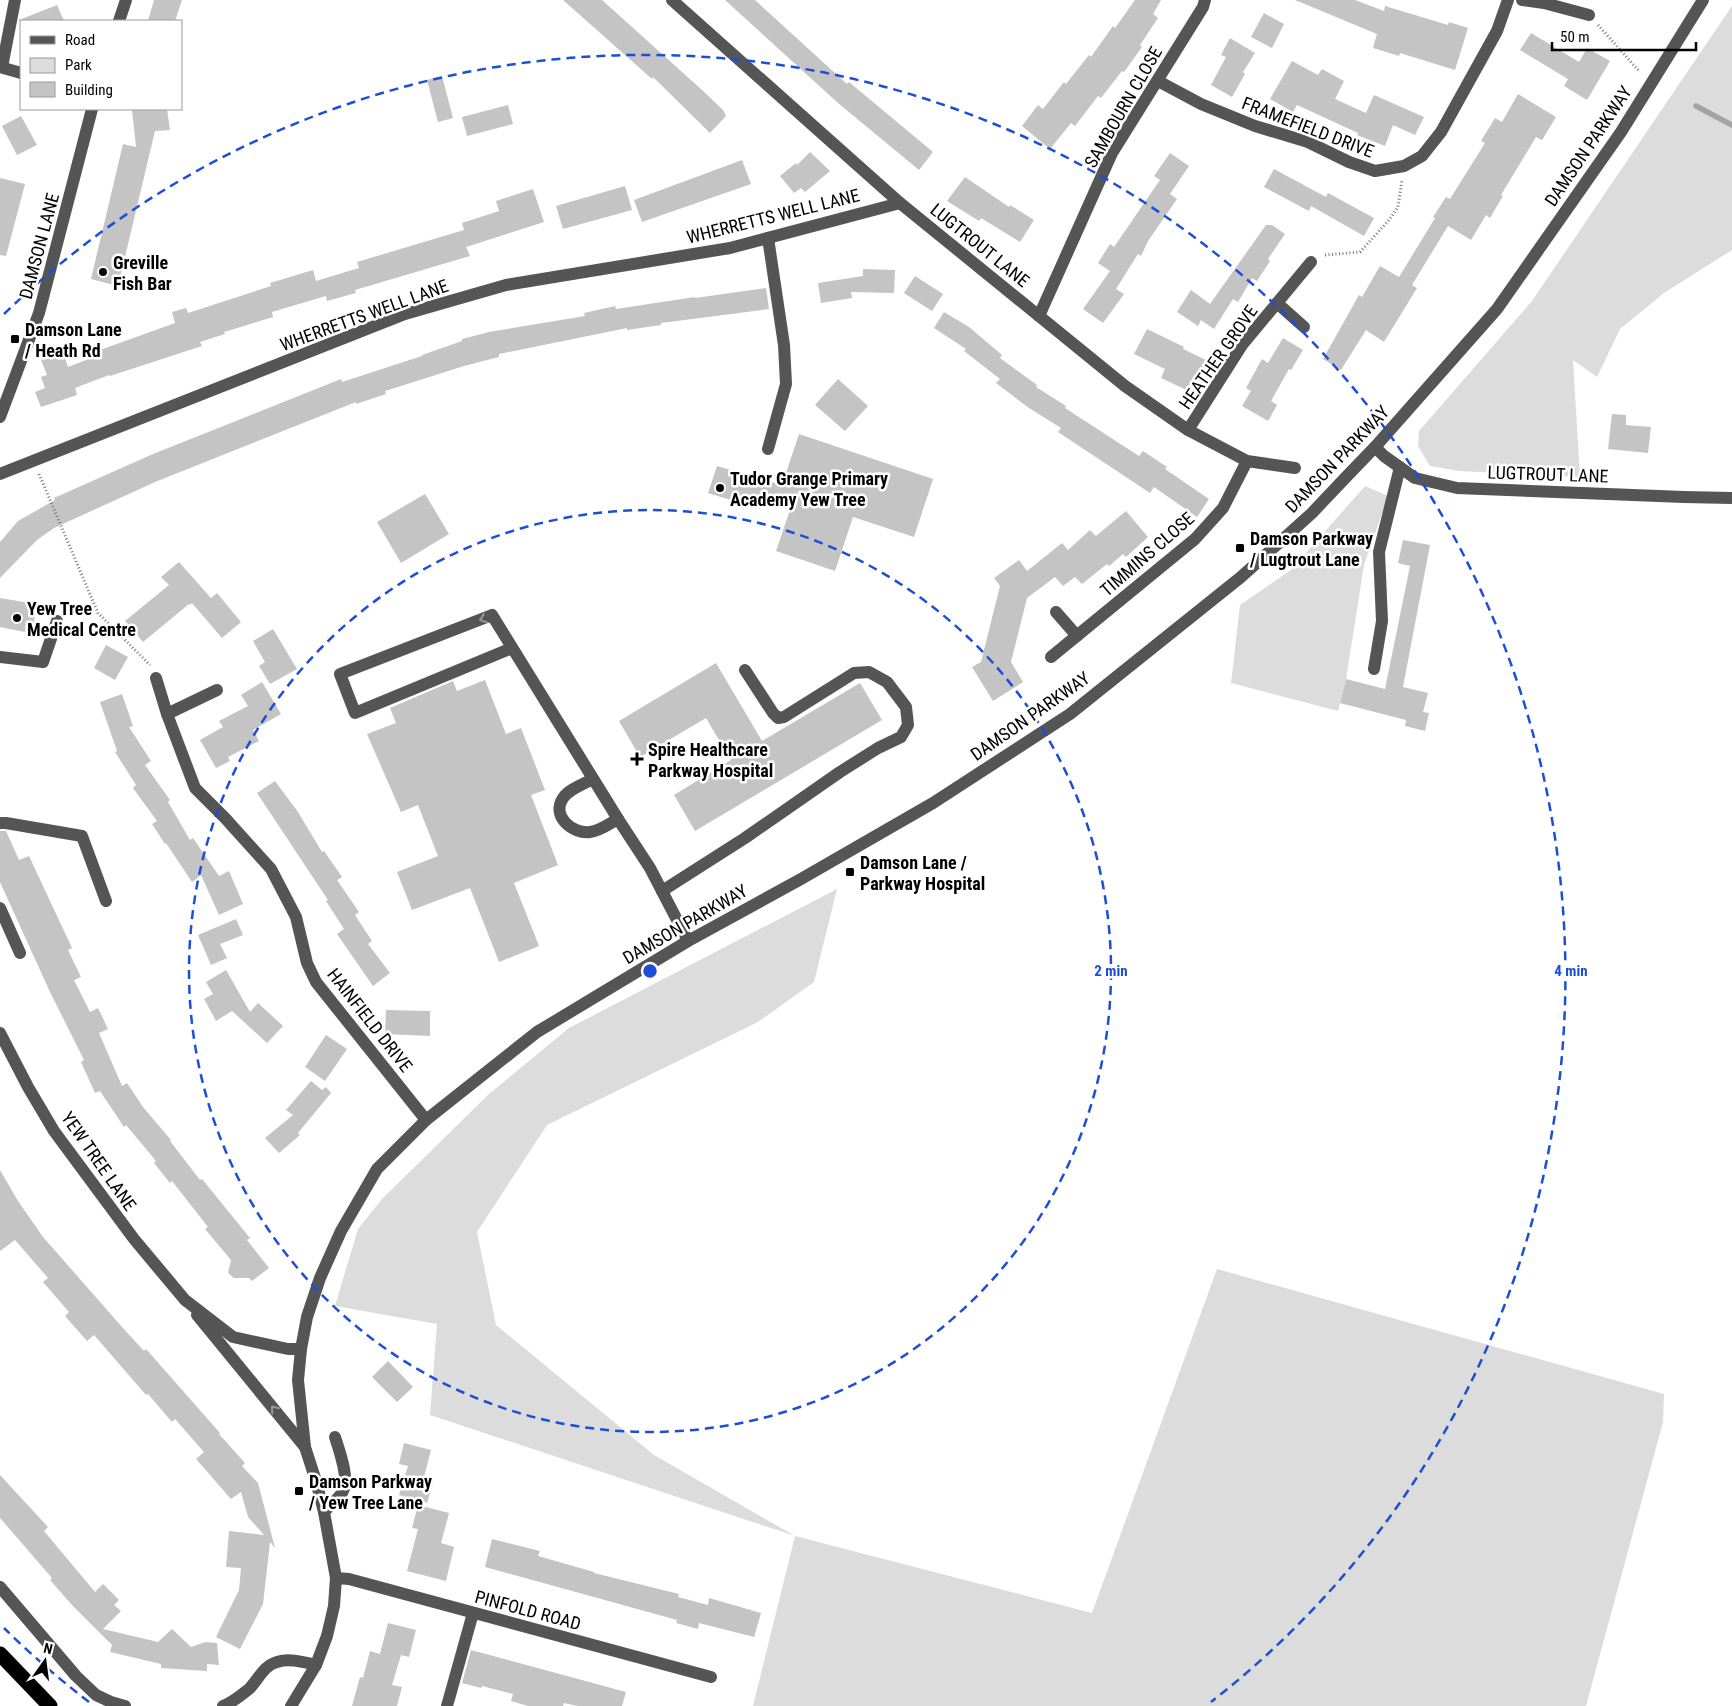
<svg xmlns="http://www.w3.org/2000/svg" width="1732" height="1706" font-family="'Roboto Condensed',sans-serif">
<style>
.green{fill:#dcdcdc}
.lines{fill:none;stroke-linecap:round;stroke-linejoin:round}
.stream{stroke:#a3a3a3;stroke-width:5.5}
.building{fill:#c4c4c4}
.highway-casing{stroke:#dbdbdb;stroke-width:16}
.path{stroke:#777;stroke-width:3;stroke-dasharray:1 2.5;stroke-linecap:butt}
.minor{stroke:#555;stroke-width:12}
.highway{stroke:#000;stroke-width:15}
.oneway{stroke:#999}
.ring{fill:none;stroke:#1d4ed8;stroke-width:2.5;stroke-dasharray:9 6}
.poi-dot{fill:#000;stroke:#fff;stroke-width:2}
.labels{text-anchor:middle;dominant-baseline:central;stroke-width:5;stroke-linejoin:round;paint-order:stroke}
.street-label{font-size:18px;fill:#000;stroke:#fff}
.poi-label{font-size:18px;font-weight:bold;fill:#000;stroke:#fff;text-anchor:start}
.centre{fill:#1d4ed8;stroke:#fff;stroke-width:2.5}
.ring-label{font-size:15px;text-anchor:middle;font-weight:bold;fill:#1d4ed8;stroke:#fff;stroke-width:5;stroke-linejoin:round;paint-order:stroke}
</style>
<rect width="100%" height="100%" fill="#fff"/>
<!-- green -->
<g class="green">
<path d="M 1732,6 L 1732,250 L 1664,293 L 1620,329 L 1597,377 L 1573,360 L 1580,477 L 1459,471 L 1430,466 L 1418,446 L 1419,431 L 1532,301 Z"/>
<path d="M 1365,486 L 1388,496 L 1364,565 L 1346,679 L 1338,711 L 1231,683 L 1240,605 L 1291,570 Z"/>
<path d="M 837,889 L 814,982 L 758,1022 L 547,1125 L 477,1232 L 496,1325 L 654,1455 L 795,1536 L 1092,1613 L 1217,1269 L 1664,1394 L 1663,1422 L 1586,1706 L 753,1706 L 795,1536 L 430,1415 L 437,1324 L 335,1306 L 358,1229 L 382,1199 L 489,1094 L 569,1028 Z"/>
</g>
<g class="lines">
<!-- stream -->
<path class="stream" d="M 1696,106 L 1732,125"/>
</g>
<!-- building -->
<g class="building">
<path d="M 154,0 L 182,0 L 175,21 L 148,21 Z"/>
<path d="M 563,0 L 602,0 L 702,90 L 723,110 L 726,116 L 710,133 L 653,77 L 652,79 Z"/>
<path d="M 725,0 L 755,0 L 847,84 L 849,82 L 933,152 L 919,170 L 838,103 Z"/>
<path d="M 1135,0 L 1161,0 L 1153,14 L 1158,18 L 1140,45 L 1142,47 L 1124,72 L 1122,71 L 1101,98 L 1098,96 L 1075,126 L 1071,123 L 1050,149 L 1022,126 L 1038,105 L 1043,109 L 1064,82 L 1066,84 L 1089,55 L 1091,57 L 1113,26 L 1115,28 Z"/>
<path d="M 1295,0 L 1355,0 L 1384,11 L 1385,6 L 1448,25 L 1449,22 L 1468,28 L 1455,70 L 1400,53 L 1399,56 L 1373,48 L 1377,34 Z"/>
<path d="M 57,5 L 64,21 L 19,21 L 19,20 Z"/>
<path d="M 1264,13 L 1284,24 L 1272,48 L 1251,37 Z"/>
<path d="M 1531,33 L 1579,62 L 1587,48 L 1610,61 L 1587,100 L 1564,86 L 1568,79 L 1520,50 Z"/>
<path d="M 1230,38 L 1255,53 L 1243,72 L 1245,74 L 1232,97 L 1211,85 L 1226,57 L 1221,55 Z"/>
<path d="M 1292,61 L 1318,75 L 1322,69 L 1344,81 L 1335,99 L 1366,113 L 1374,95 L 1424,117 L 1415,135 L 1393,125 L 1385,146 L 1357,135 L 1358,133 L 1297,105 L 1293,112 L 1270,99 Z"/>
<path d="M 442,76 L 453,118 L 438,122 L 427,80 Z"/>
<path d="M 1518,94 L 1556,117 L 1542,140 L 1536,137 L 1501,195 L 1503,196 L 1490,218 L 1486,215 L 1471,240 L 1448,226 L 1412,285 L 1417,288 L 1384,342 L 1366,330 L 1341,370 L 1323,359 L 1359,295 L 1362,297 L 1380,266 L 1399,277 L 1435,218 L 1433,217 L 1446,197 L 1450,199 L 1485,143 L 1481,141 L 1495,118 L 1502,122 Z"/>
<path d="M 508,105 L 513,124 L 467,136 L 462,117 Z"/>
<path d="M 145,109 L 167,109 L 170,130 L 155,131 L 118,286 L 91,279 L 123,144 L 136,147 L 132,110 Z"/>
<path d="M 21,116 L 37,145 L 17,155 L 2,126 Z"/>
<path d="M 810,152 L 830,171 L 805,192 L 801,188 L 794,193 L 780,176 L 796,163 L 797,165 Z"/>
<path d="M 1170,153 L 1189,166 L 1170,194 L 1177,199 L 1148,241 L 1141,256 L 1138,254 L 1116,289 L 1124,294 L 1103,323 L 1083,309 L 1110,271 L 1098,263 L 1110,244 L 1114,247 L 1160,180 L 1154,176 Z"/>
<path d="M 742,160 L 751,184 L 642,222 L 634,200 Z"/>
<path d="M 1274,169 L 1326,197 L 1328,193 L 1374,218 L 1364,236 L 1311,206 L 1309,211 L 1264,187 Z"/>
<path d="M 965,177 L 1009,207 L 1010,205 L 1034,220 L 1020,242 L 981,218 L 979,221 L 947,201 Z"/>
<path d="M 0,178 L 25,184 L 6,256 L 0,255 Z"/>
<path d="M 625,186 L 632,210 L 563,229 L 556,206 Z"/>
<path d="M 533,189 L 544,222 L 466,247 L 470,256 L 355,290 L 356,293 L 327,301 L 326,296 L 272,312 L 273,317 L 224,332 L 225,334 L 200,342 L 202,346 L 110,376 L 109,375 L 75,388 L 77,395 L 41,407 L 35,392 L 45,388 L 41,377 L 47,375 L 41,360 L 63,352 L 68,367 L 101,354 L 100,350 L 175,323 L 172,312 L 186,308 L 188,313 L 271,286 L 270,283 L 313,270 L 316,281 L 359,268 L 357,262 L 464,230 L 462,223 L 499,211 L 496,201 Z"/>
<path d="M 1266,225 L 1272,225 L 1285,234 L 1268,259 L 1270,261 L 1257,281 L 1252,278 L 1238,302 L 1233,299 L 1214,329 L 1201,320 L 1198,326 L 1177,312 L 1191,290 L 1210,304 Z"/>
<path d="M 863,269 L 895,270 L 894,293 L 851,292 L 852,298 L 821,303 L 818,283 L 863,276 Z"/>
<path d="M 915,276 L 943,294 L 932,311 L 904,293 Z"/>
<path d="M 766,288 L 769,309 L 661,323 L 661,325 L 627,330 L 627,328 L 499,354 L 499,357 L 464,366 L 385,391 L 386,394 L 356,404 L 356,402 L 155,482 L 54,528 L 37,540 L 0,578 L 0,542 L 18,521 L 55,500 L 54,498 L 153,454 L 341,379 L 342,382 L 422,356 L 422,355 L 462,341 L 462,339 L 489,332 L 585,316 L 584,313 L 615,306 L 616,309 L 695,297 L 695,298 Z"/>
<path d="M 944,312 L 969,327 L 1002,355 L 1000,358 L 1037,385 L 1036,387 L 1066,406 L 1065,408 L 1139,456 L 1143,451 L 1167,467 L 1165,469 L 1209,499 L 1197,517 L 1154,487 L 1150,493 L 1058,432 L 1061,428 L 1029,408 L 996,383 L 1000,379 L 964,351 L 966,349 L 934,328 Z"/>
<path d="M 1147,329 L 1184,347 L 1183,349 L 1208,361 L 1193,393 L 1161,378 L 1165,369 L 1134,354 Z"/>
<path d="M 1283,338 L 1303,350 L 1291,370 L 1289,369 L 1271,401 L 1277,405 L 1268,421 L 1242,406 L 1251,391 L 1246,388 L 1262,359 L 1268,363 Z"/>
<path d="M 838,379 L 868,406 L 845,431 L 815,405 Z"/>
<path d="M 1612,414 L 1626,415 L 1626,425 L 1651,427 L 1648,453 L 1608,449 Z"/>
<path d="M 799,434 L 933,479 L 914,537 L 853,517 L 835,571 L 776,551 L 790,510 L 762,501 L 760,509 L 708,493 L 717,466 L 782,485 Z"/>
<path d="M 425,494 L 449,534 L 401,563 L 377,522 Z"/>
<path d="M 1126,511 L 1148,537 L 1126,557 L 1123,554 L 1109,566 L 1107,564 L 1082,584 L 1075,577 L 1063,586 L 1055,577 L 1027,598 L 1011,662 L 1023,682 L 993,701 L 972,667 L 981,662 L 1000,586 L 994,578 L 1019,560 L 1027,571 L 1062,543 L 1068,550 L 1090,530 L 1096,536 Z"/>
<path d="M 1403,540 L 1430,545 L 1403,687 L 1428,693 L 1423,712 L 1429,713 L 1425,731 L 1405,726 L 1406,720 L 1340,703 L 1346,679 L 1385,689 L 1410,566 L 1398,563 Z"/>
<path d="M 179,562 L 211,598 L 217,593 L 241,622 L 222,638 L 192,603 L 190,605 L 189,604 L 143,642 L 125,621 L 169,585 L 161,577 Z"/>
<path d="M 0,598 L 30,603 L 29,610 L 36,611 L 33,627 L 26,625 L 25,632 L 0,627 Z"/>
<path d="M 273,629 L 297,669 L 270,684 L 259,666 L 265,662 L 253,641 Z"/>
<path d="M 106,645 L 128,657 L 115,680 L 94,668 Z"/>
<path d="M 716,663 L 762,741 L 860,683 L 882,720 L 695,831 L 674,795 L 731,760 L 706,718 L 640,757 L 619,721 Z"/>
<path d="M 485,680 L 506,734 L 521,728 L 545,790 L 531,795 L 558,865 L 514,883 L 539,946 L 499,962 L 470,888 L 412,910 L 397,872 L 438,856 L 418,805 L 401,812 L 367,734 L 396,723 L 390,708 L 453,681 L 457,691 Z"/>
<path d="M 262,682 L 281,714 L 253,730 L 259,741 L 228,757 L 230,761 L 216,768 L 200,740 L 223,727 L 219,721 L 248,706 L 241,695 Z"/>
<path d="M 122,694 L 133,726 L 129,727 L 151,761 L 145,765 L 170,800 L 168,802 L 190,840 L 193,838 L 219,876 L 229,871 L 243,904 L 219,915 L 201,875 L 192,882 L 166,843 L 165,844 L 152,824 L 157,821 L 133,788 L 136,785 L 115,752 L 117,751 L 100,702 Z"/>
<path d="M 275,781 L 298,812 L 322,852 L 324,851 L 342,877 L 337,880 L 359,912 L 355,915 L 372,941 L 368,944 L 390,973 L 373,986 L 337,934 L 344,929 L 326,901 L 328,900 L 257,793 Z"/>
<path d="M 0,831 L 6,831 L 19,860 L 29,856 L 72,948 L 68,950 L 81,977 L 74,980 L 90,1012 L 98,1008 L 108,1029 L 99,1033 L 122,1086 L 127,1083 L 143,1107 L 171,1140 L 170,1141 L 200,1180 L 202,1179 L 250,1238 L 247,1240 L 269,1268 L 252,1281 L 249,1278 L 234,1278 L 228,1273 L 231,1260 L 205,1229 L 208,1227 L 172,1181 L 170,1183 L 154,1163 L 156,1161 L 126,1125 L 124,1127 L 100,1091 L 95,1093 L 81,1062 L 84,1060 L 50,992 L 0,882 Z"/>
<path d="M 236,919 L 243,935 L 220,944 L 227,958 L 211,965 L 198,935 Z"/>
<path d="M 226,970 L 250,1012 L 258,1003 L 283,1026 L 267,1043 L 232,1011 L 216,1021 L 204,999 L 213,994 L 206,982 Z"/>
<path d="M 386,1010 L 430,1011 L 430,1036 L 385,1034 Z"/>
<path d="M 326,1035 L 347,1049 L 325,1081 L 305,1067 Z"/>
<path d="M 311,1081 L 322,1090 L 326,1087 L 331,1093 L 298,1133 L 300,1135 L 279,1153 L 265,1138 L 293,1115 L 286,1110 Z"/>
<path d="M 0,1170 L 18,1201 L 43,1237 L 122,1327 L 144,1351 L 146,1349 L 220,1433 L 219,1434 L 245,1463 L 242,1466 L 258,1483 L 275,1548 L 270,1542 L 263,1604 L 240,1649 L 216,1637 L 239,1590 L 241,1568 L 226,1567 L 229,1531 L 264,1535 L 248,1517 L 241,1492 L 231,1499 L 196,1459 L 204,1452 L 175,1419 L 172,1422 L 148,1394 L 146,1395 L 94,1335 L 87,1341 L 65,1316 L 69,1312 L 43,1282 L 48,1278 L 15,1240 L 0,1251 Z"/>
<path d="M 388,1361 L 413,1387 L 397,1402 L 372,1377 Z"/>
<path d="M 404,1443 L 431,1450 L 424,1477 L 434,1480 L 427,1503 L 399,1495 L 408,1466 L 399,1464 Z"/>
<path d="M 0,1475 L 48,1527 L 44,1531 L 95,1592 L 103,1584 L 119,1600 L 114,1605 L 121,1611 L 103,1629 L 158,1642 L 172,1629 L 191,1647 L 205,1642 L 217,1643 L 219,1665 L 207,1664 L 207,1671 L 161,1668 L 161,1664 L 110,1652 L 112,1645 L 72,1605 L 50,1580 L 52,1578 L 0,1518 Z"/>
<path d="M 418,1505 L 449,1513 L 441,1543 L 454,1547 L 446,1581 L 407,1571 L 418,1529 L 412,1528 Z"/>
<path d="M 492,1539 L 540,1551 L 538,1556 L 594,1572 L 594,1573 L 679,1594 L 678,1597 L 708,1605 L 709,1598 L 761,1613 L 754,1637 L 699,1623 L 698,1629 L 676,1623 L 677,1620 L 485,1567 Z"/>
<path d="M 388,1623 L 416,1630 L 409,1657 L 401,1655 L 392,1685 L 402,1687 L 397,1706 L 352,1706 L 360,1677 L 363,1678 L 370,1651 L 380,1654 Z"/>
<path d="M 471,1650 L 626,1692 L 622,1706 L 578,1706 L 564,1703 L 563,1706 L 528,1706 L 511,1701 L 513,1694 L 482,1686 L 481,1688 L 462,1683 Z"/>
</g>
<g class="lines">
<!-- highway casing -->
<g class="highway-casing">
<path id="highway" d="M 0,1654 L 50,1706"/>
</g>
<!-- path -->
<g class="path">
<path d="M 1598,25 L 1640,72"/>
<path d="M 1325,255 L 1360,252 L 1389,220 L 1398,207 L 1402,180"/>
<path d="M 39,474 L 98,613 L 150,665"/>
<path d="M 1308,477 L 1316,483 L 1319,482"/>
</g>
<!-- minor -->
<g class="minor">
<path d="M 672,0 L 900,203 L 1125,386 L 1188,430 L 1247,461 L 1295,468"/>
<path d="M 1522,0 L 1544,3 L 1589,15"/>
<path d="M 119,21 L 126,0"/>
<path d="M 0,67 L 21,73"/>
<path d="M 2,67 L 15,0"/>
<path d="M 1158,81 L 1201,104 L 1255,126 L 1308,142 L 1349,162 L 1375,171 L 1404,166 L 1422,156 L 1441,132 L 1497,31 L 1508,0"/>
<path d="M 1277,303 L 1311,262"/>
<path d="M 1039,316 L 1112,153 L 1203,7 L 1205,0"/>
<path d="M 0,417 L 39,313 L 92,109"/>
<path d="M 1188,430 L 1242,345 L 1277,303 L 1304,327"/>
<path d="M 1375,447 L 1384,456 L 1415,478 L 1457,488 L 1684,497 L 1732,498"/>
<path d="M 768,449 L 786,384 L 784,345 L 768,238"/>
<path d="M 0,474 L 405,314 L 506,285 L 730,248 L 900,203"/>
<path d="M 1056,612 L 1077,636"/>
<path d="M 512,648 L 355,713 L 340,674 L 492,615 L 618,819 L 650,868 L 688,941"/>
<path d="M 0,657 L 43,662 L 57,621"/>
<path d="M 1051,657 L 1195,539 L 1223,508 L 1247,461"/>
<path d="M 1374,669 L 1382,621 L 1379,552 L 1400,467"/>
<path d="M 156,678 L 167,714 L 195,788 L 225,818 L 271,869 L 296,917 L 307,963 L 316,982 L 426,1120"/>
<path d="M 167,714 L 217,690"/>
<path d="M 593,779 C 584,784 569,789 563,798 C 551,816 572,834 590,832 C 600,831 609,824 618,819"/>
<path d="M 0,823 L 6,823 L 82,836 L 106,901"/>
<path d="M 662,891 L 745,838 L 840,772 L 878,748 L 901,737 L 908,725 L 906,707 L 887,682 L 869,672 L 854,673 L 784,717 L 778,718 L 773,713 L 745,670"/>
<path d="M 0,908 L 20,953"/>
<path d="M 0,1033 L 28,1087 L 54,1131 L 134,1239 L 185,1300 L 233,1337 L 288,1349 L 301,1349"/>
<path d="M 197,1315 L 305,1447"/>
<path d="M 324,1512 C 330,1505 339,1499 343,1491 C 350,1479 339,1450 335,1437"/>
<path d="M 336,1578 L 349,1579 L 711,1677"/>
<path d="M 0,1587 L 76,1676 L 96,1695 L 111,1702 L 125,1706"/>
<path d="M 223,1706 C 232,1703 241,1695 249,1689 C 258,1680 264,1665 277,1662 C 289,1658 303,1662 316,1665"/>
<path d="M 291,1706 L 316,1665 L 327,1636 L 334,1606 L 336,1578 L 324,1512 L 316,1481 L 305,1447 L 298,1380 L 301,1349 L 307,1317 L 320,1278 L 341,1231 L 377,1169 L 426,1120 L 537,1032 L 688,941 L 801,879 L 933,803 L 1070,714 L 1241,577 L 1312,513 L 1348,475 L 1375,447 L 1497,309 L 1621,132 L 1703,0"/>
<path d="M 447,1706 L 473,1613"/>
</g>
<!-- highway -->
<use href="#highway" class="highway"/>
</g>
<!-- one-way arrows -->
<defs><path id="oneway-chevron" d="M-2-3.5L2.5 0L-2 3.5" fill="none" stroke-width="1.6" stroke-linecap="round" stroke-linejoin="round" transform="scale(1.25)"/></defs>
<g class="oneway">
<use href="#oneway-chevron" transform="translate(483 619) rotate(159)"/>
<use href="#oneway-chevron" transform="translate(274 1409) rotate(-129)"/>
</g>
<!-- distance rings -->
<g class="ring">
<circle cx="650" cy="971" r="461"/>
<path d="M89 1702A921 921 0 0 1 4 1628M4 314A921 921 0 1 1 1211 1702"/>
</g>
<!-- markers -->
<g class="poi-dot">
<circle cx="103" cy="272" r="5"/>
<rect x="10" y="334" width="10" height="10" rx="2.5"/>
<circle cx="720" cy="488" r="5"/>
<rect x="1235" y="543" width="10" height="10" rx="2.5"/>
<circle cx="17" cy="618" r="5"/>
<path d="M634.5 751.5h5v5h5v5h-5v5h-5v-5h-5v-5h5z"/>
<rect x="845" y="867" width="10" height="10" rx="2.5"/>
<rect x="294" y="1486" width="10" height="10" rx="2.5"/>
</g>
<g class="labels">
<!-- street labels -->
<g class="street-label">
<text transform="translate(1123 107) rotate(-60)">SAMBOURN CLOSE</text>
<text transform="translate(1308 127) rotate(21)">FRAMEFIELD DRIVE</text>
<text transform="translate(1588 146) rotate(-56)">DAMSON PARKWAY</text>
<text transform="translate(773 216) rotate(-14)">WHERRETTS WELL LANE</text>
<text transform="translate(980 245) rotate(39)">LUGTROUT LANE</text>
<text transform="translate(39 246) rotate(-75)">DAMSON LANE</text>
<text transform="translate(364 315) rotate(-20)">WHERRETTS WELL LANE</text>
<text transform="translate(1218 357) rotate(-55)">HEATHER GROVE</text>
<text transform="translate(1337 459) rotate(-46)">DAMSON PARKWAY</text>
<text transform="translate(1548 474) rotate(2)">LUGTROUT LANE</text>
<text transform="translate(1147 554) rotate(-41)">TIMMINS CLOSE</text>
<text transform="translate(1030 716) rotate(-35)">DAMSON PARKWAY</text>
<text transform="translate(685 924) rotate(-30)">DAMSON PARKWAY</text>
<text transform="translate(370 1020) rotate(52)">HAINFIELD DRIVE</text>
<text transform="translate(99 1161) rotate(55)">YEW TREE LANE</text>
<text transform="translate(528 1610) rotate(15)">PINFOLD ROAD</text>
</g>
<!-- poi labels -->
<g class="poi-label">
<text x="113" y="262">Greville<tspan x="113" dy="21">Fish Bar</tspan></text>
<text x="25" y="329">Damson Lane<tspan x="25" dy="21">/ Heath Rd</tspan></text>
<text x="730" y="478">Tudor Grange Primary<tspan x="730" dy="21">Academy Yew Tree</tspan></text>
<text x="1250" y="538">Damson Parkway<tspan x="1250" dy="21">/ Lugtrout Lane</tspan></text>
<text x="27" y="608">Yew Tree<tspan x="27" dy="21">Medical Centre</tspan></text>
<text x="648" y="749">Spire Healthcare<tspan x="648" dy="21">Parkway Hospital</tspan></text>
<text x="860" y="862">Damson Lane /<tspan x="860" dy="21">Parkway Hospital</tspan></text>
<text x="309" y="1481">Damson Parkway<tspan x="309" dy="21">/ Yew Tree Lane</tspan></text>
</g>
</g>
<circle cx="650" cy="971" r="8" class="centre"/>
<g class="ring-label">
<text x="1111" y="976">2 min</text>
<text x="1571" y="976">4 min</text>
</g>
<!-- legend -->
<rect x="20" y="20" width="162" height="90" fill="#ffffff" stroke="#999999"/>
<rect x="30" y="36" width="25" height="8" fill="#555555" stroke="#999999"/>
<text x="65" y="45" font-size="15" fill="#000000">Road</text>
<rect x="30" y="58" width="25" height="15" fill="#dcdcdc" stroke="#999999"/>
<text x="65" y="70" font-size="15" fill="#000000">Park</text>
<rect x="30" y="82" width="25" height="15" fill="#c4c4c4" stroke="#999999"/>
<text x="65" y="95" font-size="15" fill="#000000">Building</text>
<!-- north arrow -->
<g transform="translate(45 1661) rotate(14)" stroke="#ffffff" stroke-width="4" paint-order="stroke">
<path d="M0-4L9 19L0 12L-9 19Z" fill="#000000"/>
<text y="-8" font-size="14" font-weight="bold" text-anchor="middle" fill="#000000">N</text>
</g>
<!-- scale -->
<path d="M1552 42v8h144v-8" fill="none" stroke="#000000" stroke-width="2.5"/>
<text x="1560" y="42" font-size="15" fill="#000000" stroke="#ffffff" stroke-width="4" paint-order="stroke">50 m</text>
</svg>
